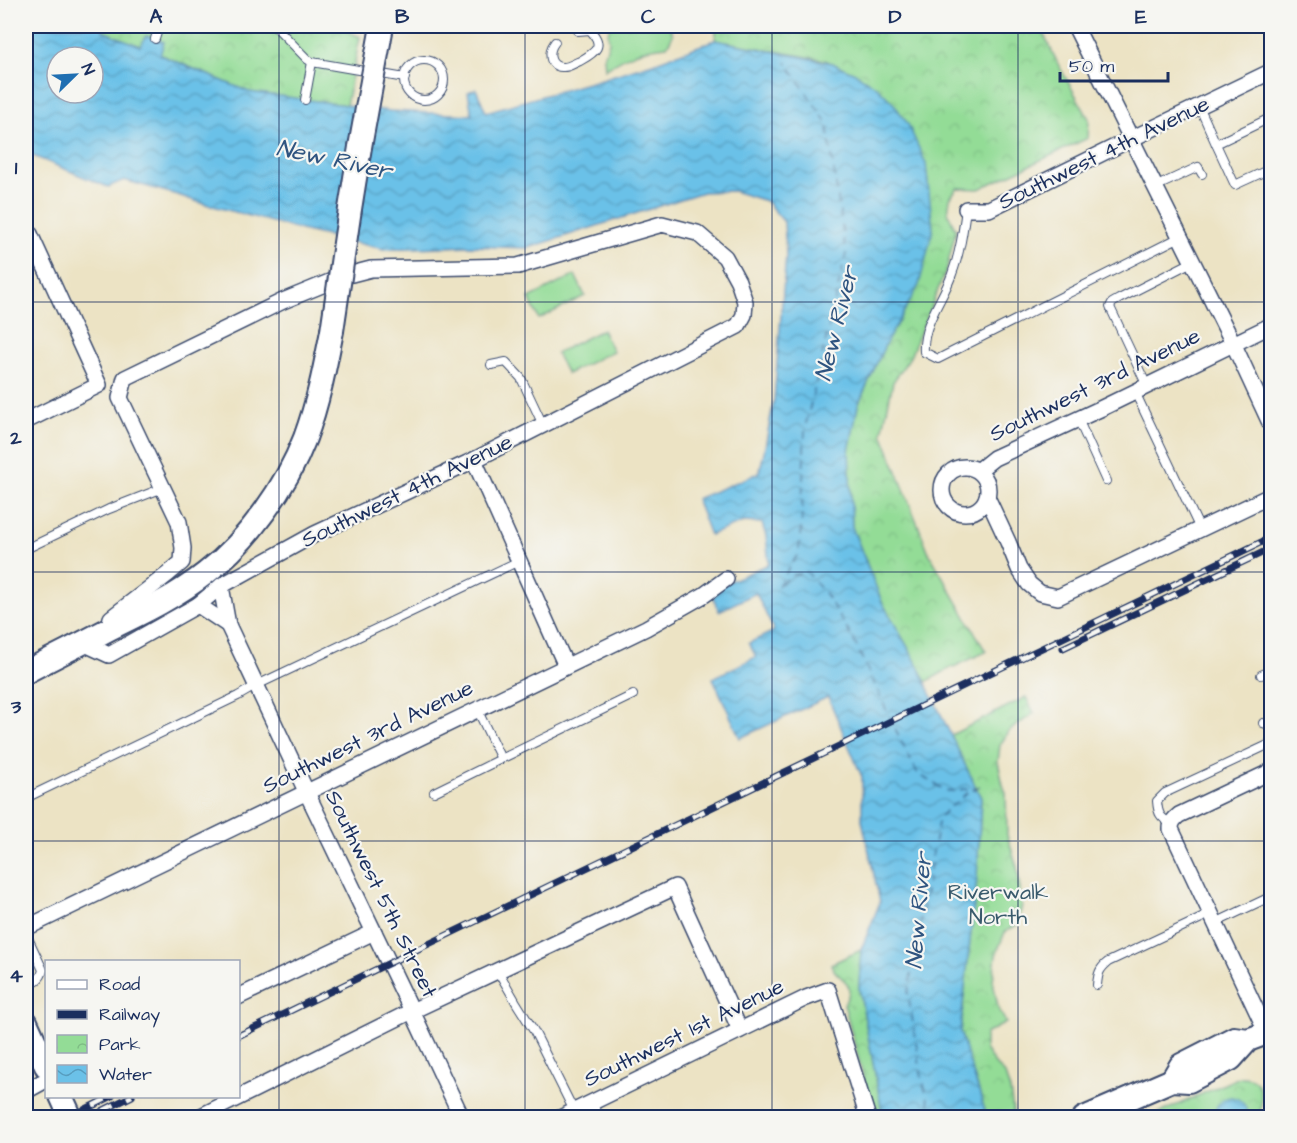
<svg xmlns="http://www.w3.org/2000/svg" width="1297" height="1143" font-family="'Architects Daughter',sans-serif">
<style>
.grass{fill:#93dc96;stroke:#57867a;stroke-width:1.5}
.park{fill:url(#park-crowns);stroke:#57867a;stroke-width:1.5}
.water{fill:url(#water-waves);stroke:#4378a3;stroke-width:1.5;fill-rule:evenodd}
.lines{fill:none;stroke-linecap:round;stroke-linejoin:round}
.ferry{stroke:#2f5480;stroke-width:1.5;stroke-dasharray:8 6;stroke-linecap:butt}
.lane-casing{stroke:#3a4a6d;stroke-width:10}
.street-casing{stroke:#3a4a6d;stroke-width:18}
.secondary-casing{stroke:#3a4a6d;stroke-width:26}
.lane{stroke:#fff;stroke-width:8}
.street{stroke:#fff;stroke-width:15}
.secondary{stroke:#fff;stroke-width:22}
.rail-casing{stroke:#1b2f5e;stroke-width:7}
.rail{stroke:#f6f6f2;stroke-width:4.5;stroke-dasharray:14;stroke-linecap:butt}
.secondary-bridge-casing{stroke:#3a4a6d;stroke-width:26;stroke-linecap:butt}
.secondary-bridge{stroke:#fff;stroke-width:22}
.grid{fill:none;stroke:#1b2f5e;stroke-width:1.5;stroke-opacity:0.55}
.labels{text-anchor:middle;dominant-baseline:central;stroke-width:4.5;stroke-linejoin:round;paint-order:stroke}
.street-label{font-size:22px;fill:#1b2f5e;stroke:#f6f6f2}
.park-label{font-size:22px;fill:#395a6c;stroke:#f6f6f2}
.water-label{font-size:24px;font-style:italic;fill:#2f5480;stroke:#f6f6f2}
.neatline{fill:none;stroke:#1b2f5e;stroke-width:2}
.grid-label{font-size:20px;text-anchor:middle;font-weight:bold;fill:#1b2f5e}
</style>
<defs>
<pattern id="park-crowns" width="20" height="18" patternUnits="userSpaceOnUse" patternTransform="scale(1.5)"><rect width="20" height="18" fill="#93dc96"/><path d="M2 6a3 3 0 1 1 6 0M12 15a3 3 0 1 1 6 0" fill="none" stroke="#7ebd84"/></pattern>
<pattern id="water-waves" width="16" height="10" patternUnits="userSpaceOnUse" patternTransform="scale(1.5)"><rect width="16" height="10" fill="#6bc1e8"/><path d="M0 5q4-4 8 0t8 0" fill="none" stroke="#579dbf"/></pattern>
</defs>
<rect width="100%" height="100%" fill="#f6f6f2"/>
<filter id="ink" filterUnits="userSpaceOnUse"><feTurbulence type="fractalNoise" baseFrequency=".0167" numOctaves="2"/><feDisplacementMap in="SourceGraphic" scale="12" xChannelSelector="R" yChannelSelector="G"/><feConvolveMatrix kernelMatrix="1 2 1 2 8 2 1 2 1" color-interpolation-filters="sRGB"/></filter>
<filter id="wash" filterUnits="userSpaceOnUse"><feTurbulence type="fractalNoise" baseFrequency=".008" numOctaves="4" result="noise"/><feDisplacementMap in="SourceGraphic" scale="24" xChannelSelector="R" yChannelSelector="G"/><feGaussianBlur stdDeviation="1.35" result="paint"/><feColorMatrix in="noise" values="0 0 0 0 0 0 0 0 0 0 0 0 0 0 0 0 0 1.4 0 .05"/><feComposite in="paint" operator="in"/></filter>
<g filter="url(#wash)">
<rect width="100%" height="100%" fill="#ece3c4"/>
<!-- grass -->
<g class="grass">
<path d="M 610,26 L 670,26 L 673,35 L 667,46 C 641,48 626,56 605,69 L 604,57 L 609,42 L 608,33 Z"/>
<path d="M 575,275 L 585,296 L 539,319 L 529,298 Z"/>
<path d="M 602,330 L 613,351 L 567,374 L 556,353 Z"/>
</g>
<!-- park -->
<g class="park">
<path d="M 104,26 L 336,26 L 360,37 L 346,105 L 249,92 L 159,54 L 164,42 L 146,36 L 140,46 L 102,31 Z"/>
<path d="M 717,26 L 1040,26 L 1058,64 L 1089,119 L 1088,138 L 979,189 L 957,188 L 950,198 L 948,213 L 956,230 L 947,268 L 910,357 L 893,382 L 882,433 L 929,553 L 986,652 L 947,670 L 926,682 L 914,658 L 882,602 L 852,527 L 849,451 L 858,405 L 885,345 L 919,285 L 855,73 L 825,60 L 715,40 Z"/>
<path d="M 1026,697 L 1034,713 L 1009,731 L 1000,745 L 998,762 L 1003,785 L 1006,793 L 1007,835 L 1017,867 L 1022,905 L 1018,924 L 1005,932 L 996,955 L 993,981 L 998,1007 L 1006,1023 L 985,1034 L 985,1049 L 995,1064 L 1005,1075 L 1010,1090 L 1014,1117 L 987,1117 L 960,1032 L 977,877 L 981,798 L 951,735 Z"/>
<path d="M 861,950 L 859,988 L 882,1111 L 884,1117 L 874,1117 L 844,1004 C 859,979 836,981 831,964 Z"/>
<path d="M 1240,1077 C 1265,1076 1263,1100 1259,1117 L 1148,1118 Z"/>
</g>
<!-- water -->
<g class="water">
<path d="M 26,26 L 104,26 L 103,31 L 140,46 L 146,36 L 164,42 L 160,55 L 249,92 L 390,111 L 472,115 L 468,92 L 476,89 L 486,112 L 602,79 L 656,62 L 715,40 L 832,63 L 855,73 L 877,87 L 894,104 L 908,124 L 926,164 L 933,230 L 919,285 L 885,345 L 858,405 L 849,451 L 852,527 L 882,602 L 914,658 L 981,798 L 977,877 L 960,1032 L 987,1117 L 884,1117 L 882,1111 L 859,987 L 861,950 L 880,902 L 862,820 L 862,777 L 828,697 L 740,738 L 713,678 L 756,657 L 749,643 L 774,631 L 756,593 L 719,611 L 710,590 L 769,564 L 766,536 L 762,523 L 743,522 L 710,535 L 696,499 L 759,473 L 763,457 L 774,400 L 786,255 L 784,222 L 766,201 L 733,191 L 703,192 L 528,248 L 472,246 L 383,249 L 305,231 L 198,202 L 181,196 L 124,180 L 108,187 L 26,153 ZM 57,57 L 93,57 L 93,93 L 57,93 Z"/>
<path d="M 1231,1097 C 1242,1099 1248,1106 1246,1117 L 1216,1117 C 1214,1106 1220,1099 1231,1097 Z"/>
</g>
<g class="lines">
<!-- ferry -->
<g class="ferry">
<path d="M 781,584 L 792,575 L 807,572 L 826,595 L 853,639 L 902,743 L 918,774 L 948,792 L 976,787"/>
<path d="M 778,586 L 798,554 L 801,535 L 805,428 L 846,254 L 827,123 L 786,62"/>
<path d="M 933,1118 L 922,1078 L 908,993 L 939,817 L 968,792 L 980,786"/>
</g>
</g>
</g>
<g filter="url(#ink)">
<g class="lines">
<!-- lane casing -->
<g class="lane-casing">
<g id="lane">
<path d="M 275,26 L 307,59 L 312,62 L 405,78"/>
<path d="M 578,31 L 590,30"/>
<path d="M 155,39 L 159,26"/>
<path d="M 555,42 C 548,51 548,66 562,67 C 568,68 574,63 580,61 C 596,52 605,46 590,30 L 594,26"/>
<circle cx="424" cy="80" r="20"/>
<path d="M 305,100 L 312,62"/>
<path d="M 1199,106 L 1216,144"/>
<path d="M 1272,117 L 1216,144 L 1235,185 L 1272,168"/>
<path d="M 1155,187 L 1198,167 L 1202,174"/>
<path d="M 966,209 C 963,231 960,253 952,274 C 943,300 922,324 924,352 L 938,359 L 1180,237"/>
<path d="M 491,365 L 506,362 L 521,378 L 543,425"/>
<path d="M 1147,386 L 1110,307 L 1112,303 L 1119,299 L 1192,262"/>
<path d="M 1135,392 L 1200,529"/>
<path d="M 1078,419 L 1106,481"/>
<path d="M 26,549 L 109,509 L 163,488"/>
<path d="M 1261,675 L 1272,670"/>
<path d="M 477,709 L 501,759 L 633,695"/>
<path d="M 1263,723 L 1272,726"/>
<path d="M 434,792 L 501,759"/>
<path d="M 26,798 L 238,696 L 257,685 L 519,561"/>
<path d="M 1171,824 C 1160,817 1158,814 1157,801 L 1165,793 L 1272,743"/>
<path d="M 1215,923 L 1272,896"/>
<path d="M 26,934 L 43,970 C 41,980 34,982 26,985"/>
<path d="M 498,971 L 517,1004 L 534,1031 L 574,1111"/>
<path d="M 1097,985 C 1098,974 1099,969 1108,962 L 1210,914"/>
<path d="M 592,1102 L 599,1118"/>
</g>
</g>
<!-- street casing -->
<g class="street-casing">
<g id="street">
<path d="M 1075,26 L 1233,343 L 1272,427"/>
<path d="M 966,209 L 989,209 L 1131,139 L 1272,71"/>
<path d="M 26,230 L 30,234 L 99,385 L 26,421"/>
<path d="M 474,460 L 566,666"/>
<circle cx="965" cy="490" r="23"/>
<path d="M 979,470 L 994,458 L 1102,408 L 1272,325"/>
<path d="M 987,497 L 1008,542 L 1019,569 L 1029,584 L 1040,593 L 1058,597 L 1272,495"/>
<path d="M 221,586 L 228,625 L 306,791 L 412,1011 L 462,1118"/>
<path d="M 198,605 L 228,625"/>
<path d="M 83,643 L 109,655 L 198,605 L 221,586 L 315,534 L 474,460 L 738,326 L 744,315 L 745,302 L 738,281 L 725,257 L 697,233 L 662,224 L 518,266 L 371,269 L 344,276 L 283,301 L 125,378 L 120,398 L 179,522 L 183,548 L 182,562 L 168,574 L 111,618 L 109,627"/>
<path d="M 26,928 L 646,628 L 704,595 L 726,579"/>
<path d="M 238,997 L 374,932"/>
<path d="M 1267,1033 L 1171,829 C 1171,822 1174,819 1179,815 L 1272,771"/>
<path d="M 26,1091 L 46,1080"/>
<path d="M 197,1118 L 412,1011 L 675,887 L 740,1030"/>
<path d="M 560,1118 L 806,998 L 828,990 L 868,1118"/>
</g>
</g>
<!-- secondary casing -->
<g class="secondary-casing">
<g id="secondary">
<path d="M 350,209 L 360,147"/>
<path d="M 26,672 C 54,657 83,643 111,628 C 144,612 177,596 206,573 C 248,541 286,487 305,438 C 318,403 325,367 332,331"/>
<path d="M 26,1022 L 46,1066"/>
<path d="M 1172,1080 L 1181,1065 L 1234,1038 L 1248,1040"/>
<path d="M 61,1096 L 71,1118"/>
<path d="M 1084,1118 L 1172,1080 L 1189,1081 L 1231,1059 L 1248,1040 L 1272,1031"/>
</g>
</g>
<!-- lane -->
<use href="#lane" class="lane"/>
<!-- street -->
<use href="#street" class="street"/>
<!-- secondary -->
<use href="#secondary" class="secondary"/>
<!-- rail casing -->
<g class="rail-casing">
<g id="rail">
<path d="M 1063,648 L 1272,548"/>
<path d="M 238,1036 L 1272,537"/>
<path d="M 102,1111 L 132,1096"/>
<path d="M 68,1118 L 112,1096"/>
</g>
</g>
<!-- rail -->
<use href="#rail" class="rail"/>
<!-- secondary-bridge casing -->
<g class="secondary-bridge-casing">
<g id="secondary-bridge">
<path d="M 360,147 L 382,26"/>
<path d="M 332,331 L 350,209"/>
</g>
</g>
<!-- secondary-bridge -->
<use href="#secondary-bridge" class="secondary-bridge"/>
</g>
</g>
<!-- grid -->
<path class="grid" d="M 279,26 L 279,1118M 525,26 L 525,1118M 772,26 L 772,1118M 1018,26 L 1018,1118M 26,302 L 1272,302M 26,572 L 1272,572M 26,841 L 1272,841"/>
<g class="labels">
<!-- street labels -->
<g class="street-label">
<text transform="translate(1104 153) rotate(-26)">Southwest 4th Avenue</text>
<text transform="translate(1095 385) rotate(-26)">Southwest 3rd Avenue</text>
<text transform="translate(407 491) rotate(-26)">Southwest 4th Avenue</text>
<text transform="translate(368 737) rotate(-26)">Southwest 3rd Avenue</text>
<text transform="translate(381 894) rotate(64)">Southwest 5th Street</text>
<text transform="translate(684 1033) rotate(-26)">Southwest 1st Avenue</text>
</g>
<!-- park labels -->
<g class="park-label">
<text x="998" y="892">Riverwalk<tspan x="998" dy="25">North</tspan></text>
</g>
<!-- water labels -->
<g class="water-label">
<text transform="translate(334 160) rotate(12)">New River</text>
<text transform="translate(837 324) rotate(-76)">New River</text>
<text transform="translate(919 911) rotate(-85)">New River</text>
</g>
</g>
<!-- margin -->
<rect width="1297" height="1143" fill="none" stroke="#f6f6f2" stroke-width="66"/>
<!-- legend -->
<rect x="45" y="960" width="195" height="138" fill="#f6f6f2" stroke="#9ea6b7" stroke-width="1.5"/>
<rect x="57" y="980" width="30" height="9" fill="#ffffff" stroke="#9ea6b7" stroke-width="1.5"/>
<text x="99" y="990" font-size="18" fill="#1b2f5e">Road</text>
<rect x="57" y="1010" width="30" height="9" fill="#1b2f5e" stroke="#9ea6b7" stroke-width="1.5"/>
<text x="99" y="1020" font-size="18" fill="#1b2f5e">Railway</text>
<rect x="57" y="1035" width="30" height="18" fill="url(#park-crowns)" stroke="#9ea6b7" stroke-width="1.5"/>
<text x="99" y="1050" font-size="18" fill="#1b2f5e">Park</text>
<rect x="57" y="1065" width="30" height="18" fill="url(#water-waves)" stroke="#9ea6b7" stroke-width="1.5"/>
<text x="99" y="1080" font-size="18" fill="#1b2f5e">Water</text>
<!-- north arrow -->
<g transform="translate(75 75) rotate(66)"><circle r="28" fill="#f6f6f2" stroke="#9ea6b7" stroke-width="1.5"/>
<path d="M0-4.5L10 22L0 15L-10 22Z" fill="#1f6fb2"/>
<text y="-9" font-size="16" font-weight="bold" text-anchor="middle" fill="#1b2f5e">N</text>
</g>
<!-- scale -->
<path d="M1060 72v9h108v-9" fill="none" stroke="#1b2f5e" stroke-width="3"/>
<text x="1069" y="72" font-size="18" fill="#1b2f5e" stroke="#f6f6f2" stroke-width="4.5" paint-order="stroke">50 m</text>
<rect x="33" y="33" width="1231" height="1077" class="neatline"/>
<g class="grid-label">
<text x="156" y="23">A</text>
<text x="402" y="23">B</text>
<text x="648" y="23">C</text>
<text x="895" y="23">D</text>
<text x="1141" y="23">E</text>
<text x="16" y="174">1</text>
<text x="16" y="444">2</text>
<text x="16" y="713">3</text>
<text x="16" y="982">4</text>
</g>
</svg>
